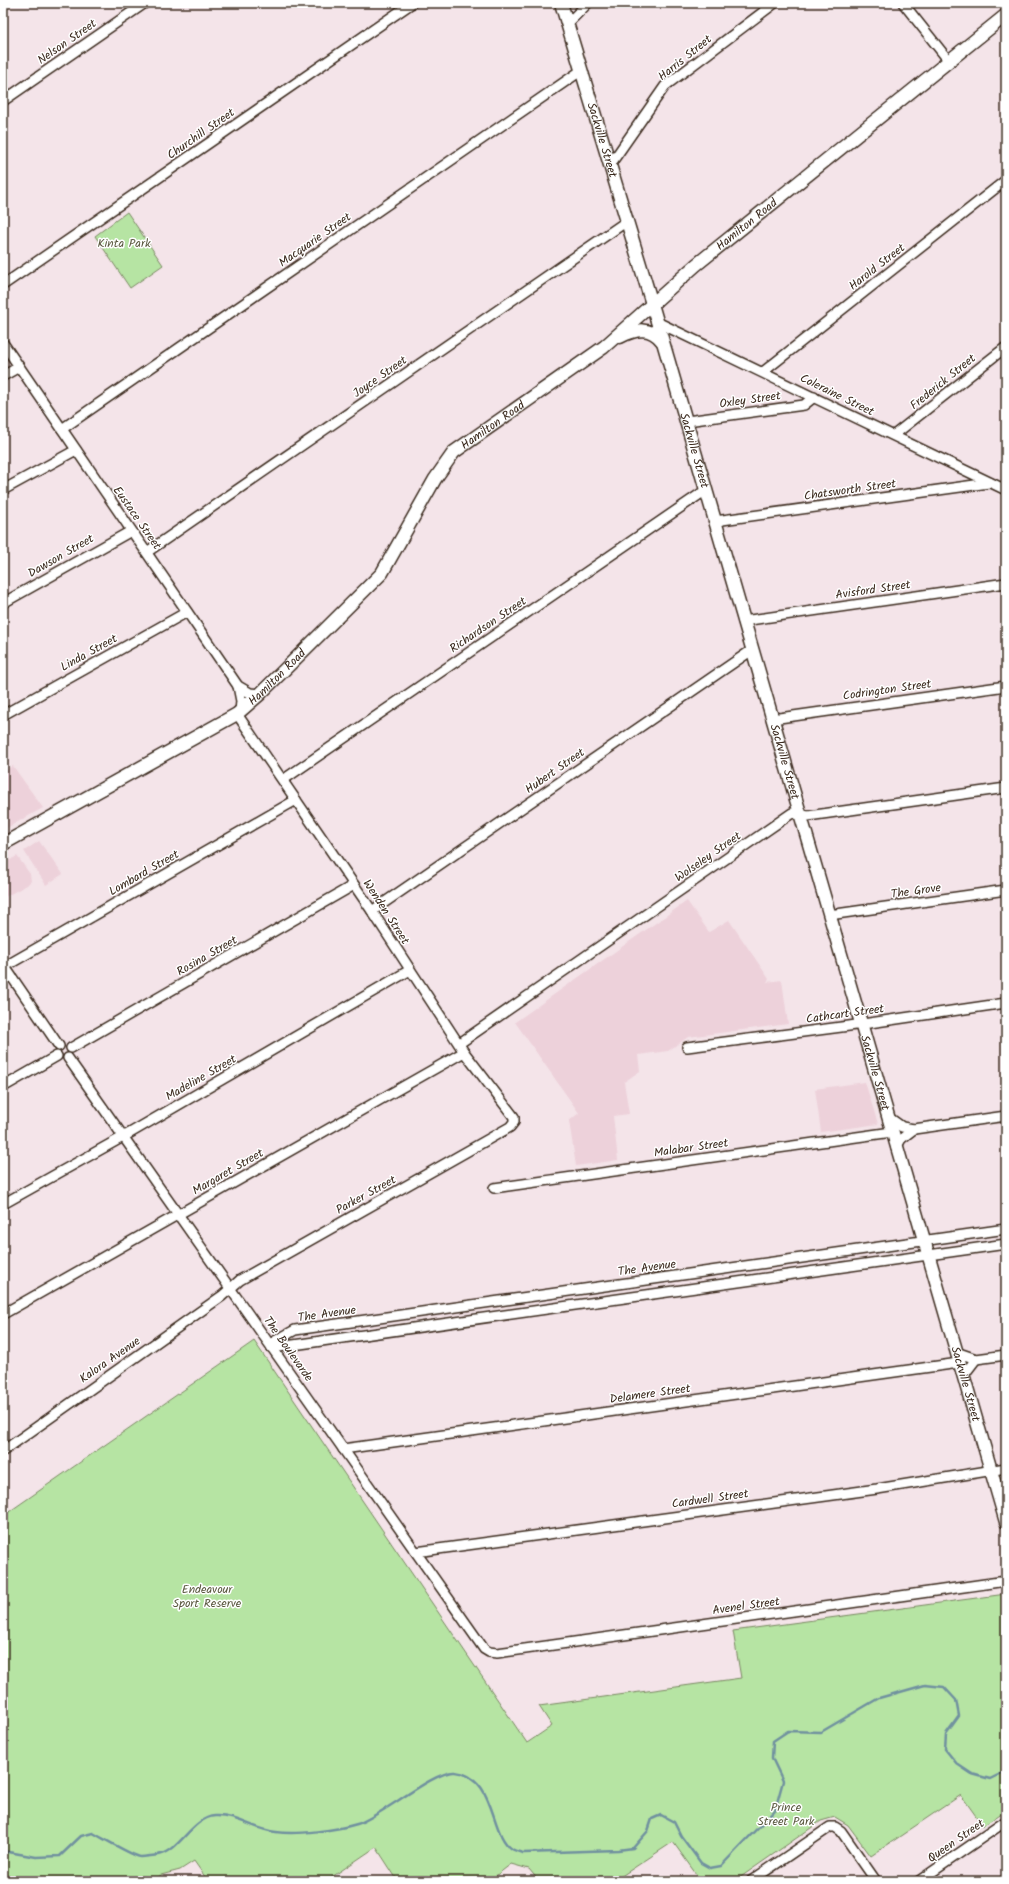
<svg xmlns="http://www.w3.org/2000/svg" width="1009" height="1884" font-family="Kalam,sans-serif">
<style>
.built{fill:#edd1da}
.green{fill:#b6e4a3;stroke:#788760}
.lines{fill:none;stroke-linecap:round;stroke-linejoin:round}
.stream{stroke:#70919f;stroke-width:2.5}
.minor-casing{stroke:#3b2a1e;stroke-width:12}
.major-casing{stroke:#3b2a1e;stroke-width:15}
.minor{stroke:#fff;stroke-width:9}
.major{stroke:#fff;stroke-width:12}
.labels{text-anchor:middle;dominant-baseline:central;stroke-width:3;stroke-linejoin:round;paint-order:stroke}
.street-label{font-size:12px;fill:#3b2a1e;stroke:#fff}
.park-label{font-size:12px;fill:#5a583f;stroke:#fff}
</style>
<rect width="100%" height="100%" fill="#f4e4e9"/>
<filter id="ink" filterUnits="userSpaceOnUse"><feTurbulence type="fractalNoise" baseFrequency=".025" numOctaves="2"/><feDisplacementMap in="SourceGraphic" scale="8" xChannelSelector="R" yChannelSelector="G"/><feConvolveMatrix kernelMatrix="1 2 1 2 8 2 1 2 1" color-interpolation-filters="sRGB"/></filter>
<g filter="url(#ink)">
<!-- built -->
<g class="built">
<path d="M 13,766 L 43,808 L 3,830 L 3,771 Z"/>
<path d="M 39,841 L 63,874 L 46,885 L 24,851 Z"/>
<path d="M 17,856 L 30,874 L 31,881 L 27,885 L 3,898 L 3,864 Z"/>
<path d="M 687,901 L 709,932 L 729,920 L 769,979 L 767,982 L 782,980 L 788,1024 L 688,1037 L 668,1051 L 638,1055 L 640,1071 L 624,1082 L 629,1114 L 613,1116 L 618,1160 L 576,1166 L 569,1121 L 579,1113 L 515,1022 Z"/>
<path d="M 865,1082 L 878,1124 L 821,1132 L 815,1089 Z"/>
</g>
<!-- green -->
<g class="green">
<path d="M 127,212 L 163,265 L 130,288 L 95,236 Z"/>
<path d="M 254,1341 L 527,1743 L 552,1726 L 539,1706 L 741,1678 L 733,1631 L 1006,1594 L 1006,1810 L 983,1826 L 961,1795 L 871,1856 L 848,1825 L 835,1817 L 821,1821 L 735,1881 L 701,1881 L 673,1842 L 614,1881 L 539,1881 L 529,1869 L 511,1864 L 489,1881 L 398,1881 L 376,1847 L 326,1881 L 208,1881 L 194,1861 L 180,1870 L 161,1875 L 152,1881 L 121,1881 L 118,1878 L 114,1881 L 3,1881 L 3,1516 Z"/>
</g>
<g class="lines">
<!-- stream -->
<path class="stream" d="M 3,1851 L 36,1857 L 60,1856 L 81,1836 L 93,1833 C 101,1837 134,1857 141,1857 C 148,1856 156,1856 162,1854 C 179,1850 194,1817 215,1816 C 237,1815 255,1830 276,1832 C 297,1835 337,1830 357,1824 C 380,1817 435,1770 455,1772 C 497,1777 489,1834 512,1849 C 515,1851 520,1852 523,1853 L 618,1850 L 633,1848 L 648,1831 L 652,1819 L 661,1815 L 674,1822 L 681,1836 L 701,1863 L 710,1868 L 721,1866 L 775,1810 L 783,1781 L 772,1758 L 773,1741 L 788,1731 L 821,1732 L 879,1698 L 925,1685 L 944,1687 L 956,1700 L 959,1716 L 946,1734 L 945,1749 L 957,1764 L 972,1774 L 990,1779 L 1006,1771"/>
<!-- minor casing -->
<g class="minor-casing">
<g id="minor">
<path d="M 903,3 L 949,61"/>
<path d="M 567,24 L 588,3"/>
<path d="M 3,101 L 145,3"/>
<path d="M 610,165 L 665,86 L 775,3"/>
<path d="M 3,285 L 412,3"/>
<path d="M 657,322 L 1006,490"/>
<path d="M 3,343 L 238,686 L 250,693 L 260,694"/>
<path d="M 763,372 L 1006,180"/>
<path d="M 3,376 L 19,367"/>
<path d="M 687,421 L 804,405 L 814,397"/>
<path d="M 62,429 L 582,70"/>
<path d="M 894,435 L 1006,347"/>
<path d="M 3,490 L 76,450"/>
<path d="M 715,521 L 989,483"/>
<path d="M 147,552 L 627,221"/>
<path d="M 3,603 L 131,531"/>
<path d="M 743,621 L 1006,583"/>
<path d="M 238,686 L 241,701 L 240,712"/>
<path d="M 3,715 L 187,612"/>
<path d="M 772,719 L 1006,686"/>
<path d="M 283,780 L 706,490"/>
<path d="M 372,911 L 752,650"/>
<path d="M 829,915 L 1006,890"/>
<path d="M 3,964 L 59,1046"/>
<path d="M 3,966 L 11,963 L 296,800"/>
<path d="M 460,1043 L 792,813 L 808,816 L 1006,788"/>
<path d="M 687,1047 L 849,1026 L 1006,1003"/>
<path d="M 71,1048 L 354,885"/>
<path d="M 68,1058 L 484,1649 L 489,1652 L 497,1653 L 1006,1581"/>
<path d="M 3,1087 L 57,1056"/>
<path d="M 888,1117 L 902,1127 L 914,1129 L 1006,1116"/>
<path d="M 896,1148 L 901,1139 L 914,1129"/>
<path d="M 494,1188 L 892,1132"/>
<path d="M 3,1204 L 130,1133 L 410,970"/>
<path d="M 3,1314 L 464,1052"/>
<path d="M 272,1348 L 275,1341 L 295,1330 L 1006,1229"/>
<path d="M 272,1348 L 1006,1244"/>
<path d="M 956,1352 L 976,1359 L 1006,1355"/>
<path d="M 963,1376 L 976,1359"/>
<path d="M 343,1449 L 959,1363"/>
<path d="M 3,1451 L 222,1296 L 240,1280 L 510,1127 L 514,1122 L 514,1117 L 464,1052 L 372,911 L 237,714"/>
<path d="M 416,1552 L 877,1489 L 1006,1468"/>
<path d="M 751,1881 L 830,1827 L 835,1827 L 841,1831 L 876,1881"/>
<path d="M 919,1881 L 1006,1821"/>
</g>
</g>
<!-- major casing -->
<g class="major-casing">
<g id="major">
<path id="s1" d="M 561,3 L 652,304 L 1006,1522"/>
<path d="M 620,337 C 636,329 650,326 662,341"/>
<path id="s2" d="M 3,844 L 237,714 L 260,694 L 382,573 L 435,479 L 454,452 L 604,347 L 696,265 L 1006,15"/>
</g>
</g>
<!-- minor -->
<use href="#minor" class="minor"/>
<!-- major -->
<use href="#major" class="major"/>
</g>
</g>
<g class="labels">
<!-- street labels -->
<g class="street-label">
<text transform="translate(67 42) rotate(-35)">Nelson Street</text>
<text transform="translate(685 58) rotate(-39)">Harris Street</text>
<text transform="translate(201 134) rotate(-35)">Churchill Street</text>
<text stroke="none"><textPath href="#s1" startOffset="143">Sackville Street</textPath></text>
<text stroke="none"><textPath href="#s2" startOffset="982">Hamilton Road</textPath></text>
<text transform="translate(315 240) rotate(-35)">Macquarie Street</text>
<text transform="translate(877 267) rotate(-38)">Harold Street</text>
<text transform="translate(380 377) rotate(-35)">Joyce Street</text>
<text transform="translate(943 382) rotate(-39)">Frederick Street</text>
<text transform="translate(837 395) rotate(26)">Coleraine Street</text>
<text transform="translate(750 400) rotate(-8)">Oxley Street</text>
<text stroke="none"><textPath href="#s2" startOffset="658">Hamilton Road</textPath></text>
<text stroke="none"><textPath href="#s1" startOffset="467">Sackville Street</textPath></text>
<text transform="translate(850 490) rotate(-8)">Chatsworth Street</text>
<text transform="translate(137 518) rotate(55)">Eustace Street</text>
<text transform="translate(61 556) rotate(-30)">Dawson Street</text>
<text transform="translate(873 590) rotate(-8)">Avisford Street</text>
<text transform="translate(488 625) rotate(-34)">Richardson Street</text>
<text transform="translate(89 653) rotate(-29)">Linda Street</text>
<text stroke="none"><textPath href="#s2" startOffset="322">Hamilton Road</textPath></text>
<text transform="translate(887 690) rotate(-8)">Codrington Street</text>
<text stroke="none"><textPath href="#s1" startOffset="791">Sackville Street</textPath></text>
<text transform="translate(555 771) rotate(-35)">Hubert Street</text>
<text transform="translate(708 857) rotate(-35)">Wolseley Street</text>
<text transform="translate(144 873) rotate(-30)">Lombard Street</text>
<text transform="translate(916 891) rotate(-8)">The Grove</text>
<text transform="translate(386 912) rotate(57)">Wenden Street</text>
<text transform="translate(207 956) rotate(-30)">Rosina Street</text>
<text transform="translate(845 1014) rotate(-8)">Cathcart Street</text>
<text stroke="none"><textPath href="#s1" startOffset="1115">Sackville Street</textPath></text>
<text transform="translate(201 1078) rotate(-30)">Madeline Street</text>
<text transform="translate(691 1148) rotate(-8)">Malabar Street</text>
<text transform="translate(228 1172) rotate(-30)">Margaret Street</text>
<text transform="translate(366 1195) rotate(-29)">Parker Street</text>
<text transform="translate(647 1268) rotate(-8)">The Avenue</text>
<text transform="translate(327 1314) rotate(-8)">The Avenue</text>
<text transform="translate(288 1349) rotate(55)">The Boulevarde</text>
<text transform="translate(110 1360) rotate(-35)">Kalora Avenue</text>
<text stroke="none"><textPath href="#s1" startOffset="1439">Sackville Street</textPath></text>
<text transform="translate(650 1394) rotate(-8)">Delamere Street</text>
<text transform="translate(710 1499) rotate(-8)">Cardwell Street</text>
<text transform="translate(746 1606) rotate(-8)">Avenel Street</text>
<text transform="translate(956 1841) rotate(-35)">Queen Street</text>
</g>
<!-- park labels -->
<g class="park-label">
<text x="124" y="243">Kinta Park</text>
<text x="207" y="1589">Endeavour<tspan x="207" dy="14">Sport Reserve</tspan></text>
<text x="786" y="1807">Prince<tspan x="786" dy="14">Street Park</tspan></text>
</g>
</g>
<!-- margin -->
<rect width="1009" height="1884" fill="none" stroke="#fff" stroke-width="16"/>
<rect x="8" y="8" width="993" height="1868" fill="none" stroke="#3b2a1e" stroke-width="1.5" filter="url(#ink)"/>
</svg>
